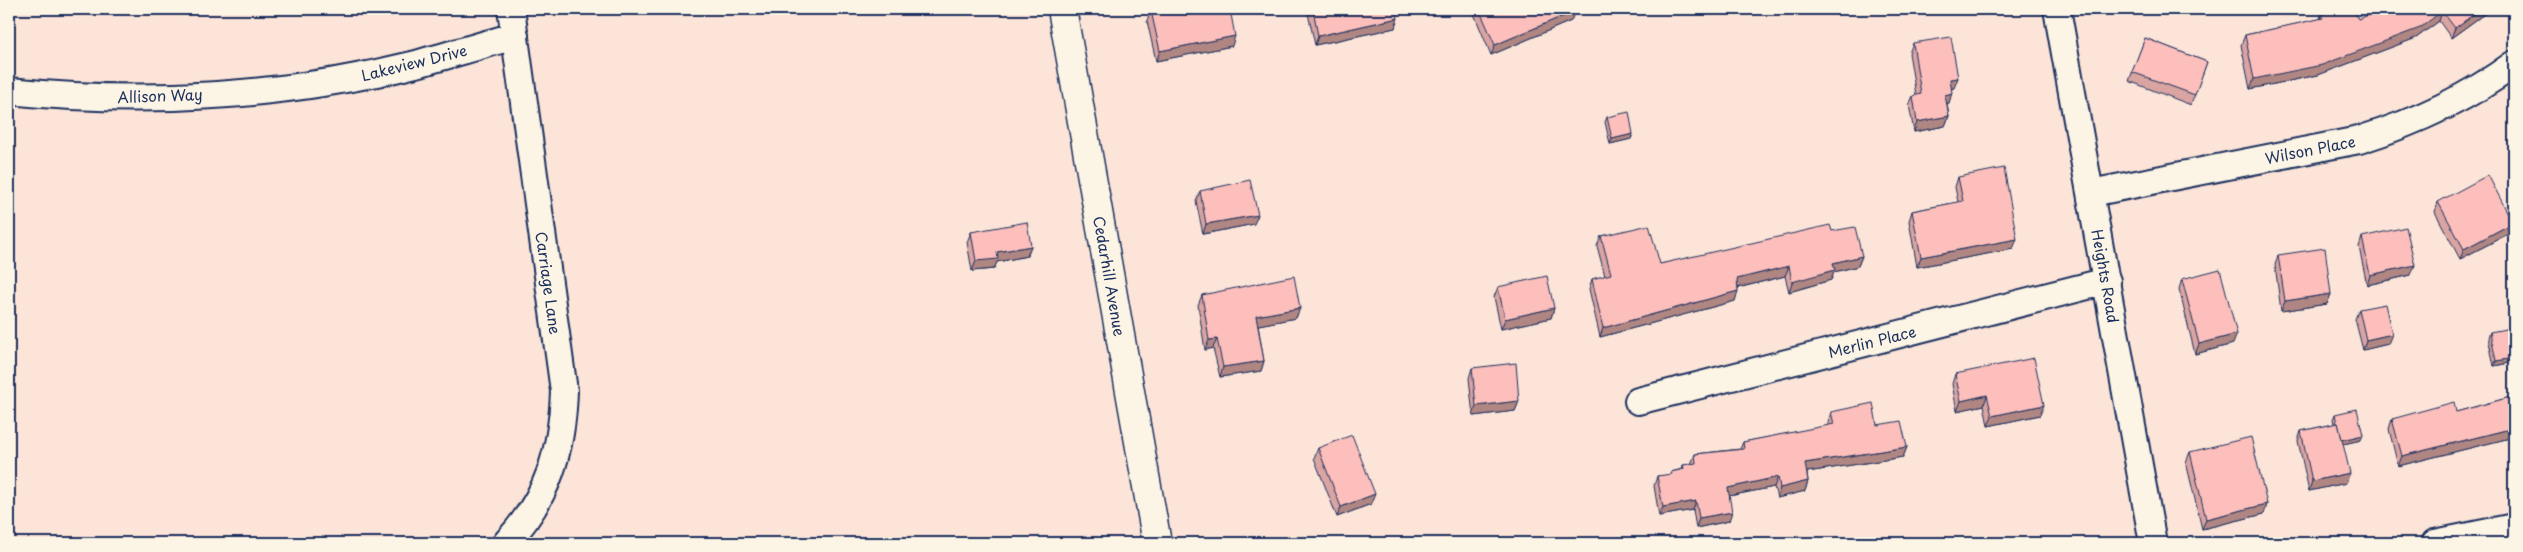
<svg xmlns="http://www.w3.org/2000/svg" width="2523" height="552" font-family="'Playpen Sans',sans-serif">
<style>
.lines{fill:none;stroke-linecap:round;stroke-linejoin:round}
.minor-casing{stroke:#1b2f5e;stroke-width:30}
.tertiary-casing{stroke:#1b2f5e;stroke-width:31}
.minor{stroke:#fcf5e5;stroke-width:26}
.tertiary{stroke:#fcf5e5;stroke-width:28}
.wall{fill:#d9a4a1;stroke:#1b2f5e}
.shaded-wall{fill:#b08683;stroke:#1b2f5e}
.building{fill:#fcbfbb;stroke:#1b2f5e}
.labels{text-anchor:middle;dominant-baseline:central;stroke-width:4;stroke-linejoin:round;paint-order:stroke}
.street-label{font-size:15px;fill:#1b2f5e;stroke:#fcf5e5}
</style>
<rect width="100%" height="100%" fill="#fce5d8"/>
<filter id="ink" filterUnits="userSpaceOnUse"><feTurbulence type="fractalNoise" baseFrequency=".02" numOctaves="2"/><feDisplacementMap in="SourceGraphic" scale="10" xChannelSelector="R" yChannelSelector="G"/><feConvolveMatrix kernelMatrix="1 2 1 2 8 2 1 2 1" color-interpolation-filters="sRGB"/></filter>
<g filter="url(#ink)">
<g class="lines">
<!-- minor casing -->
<g class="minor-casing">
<g id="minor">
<path d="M 2057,9 L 2153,543"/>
<path d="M 9,91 C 143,105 285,97 416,64 C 449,55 482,45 515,36"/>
<path d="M 2091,193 L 2359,140 C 2416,122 2467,99 2514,64"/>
<path d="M 1638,401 L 2107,281"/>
<path d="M 506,543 C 548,498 562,451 564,391 L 511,9"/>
<path d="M 2435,543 L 2514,527"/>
</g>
</g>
<!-- tertiary casing -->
<g class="tertiary-casing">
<path id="tertiary" d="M 1062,9 L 1157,543"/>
</g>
<!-- minor -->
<use href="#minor" class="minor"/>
<!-- tertiary -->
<use href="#tertiary" class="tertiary"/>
</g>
<!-- wall -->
<g class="wall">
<path d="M 1307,9 L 1396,9 L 1395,28 L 1315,45 Z"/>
<path d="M 1472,9 L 1574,9 L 1571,21 L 1491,55 Z"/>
<path d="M 2385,9 L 2491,9 L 2451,38 L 2439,21 L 2416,38 L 2318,75 L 2250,89 L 2241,45 L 2245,35 L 2320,19 L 2321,15 L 2358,19 Z"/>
<path d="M 1151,11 L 1232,46 L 1156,61 L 1147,21 Z"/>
<path d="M 2145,38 L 2207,62 L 2191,105 L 2129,81 Z"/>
<path d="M 1913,43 L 1954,88 L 1952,88 L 1949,103 L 1947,104 L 1949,116 L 1945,126 L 1914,132 L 1909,105 L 1913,96 L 1916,95 L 1909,53 Z"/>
<path d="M 1607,117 L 1633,134 L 1631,139 L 1610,144 L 1605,122 Z"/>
<path d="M 1958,177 L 2013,249 L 1917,267 L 1909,221 L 1912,211 L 1958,202 L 1955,187 Z"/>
<path d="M 1200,191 L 1254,224 L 1203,234 L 1196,201 Z"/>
<path d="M 2438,202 L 2510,233 L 2460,259 L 2435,212 Z"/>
<path d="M 1832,231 L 1862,256 L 1858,266 L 1834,272 L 1831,280 L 1789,292 L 1785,276 L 1738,288 L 1735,301 L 1600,337 L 1589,289 L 1592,279 L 1605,276 L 1597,246 L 1601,236 L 1660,264 Z"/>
<path d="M 971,232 L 1031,246 L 1027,256 L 997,262 L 994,269 L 972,271 L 967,242 Z"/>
<path d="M 2362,237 L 2411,275 L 2367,285 L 2359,247 Z"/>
<path d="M 2278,255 L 2331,294 L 2327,304 L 2281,311 L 2275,265 Z"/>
<path d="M 2182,279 L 2233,344 L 2195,354 L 2179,289 Z"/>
<path d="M 1498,287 L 1554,308 L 1551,318 L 1501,329 L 1494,297 Z"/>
<path d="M 1202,295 L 1300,308 L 1296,318 L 1258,325 L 1264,361 L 1261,371 L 1220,377 L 1213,348 L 1205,350 L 1198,305 Z"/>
<path d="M 2359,309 L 2388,344 L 2363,350 L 2355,319 Z"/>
<path d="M 2490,332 L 2514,345 L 2514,362 L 2494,366 L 2488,337 Z"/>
<path d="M 1472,368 L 1519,401 L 1515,411 L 1473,416 L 1469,378 Z"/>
<path d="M 1955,374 L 2040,415 L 1988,426 L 1984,405 L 1957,411 L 1952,384 Z"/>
<path d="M 2514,396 L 2514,437 L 2398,466 L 2389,429 L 2392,419 L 2456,412 Z"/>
<path d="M 1831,412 L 1877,425 L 1907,447 L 1903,457 L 1807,472 L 1808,481 L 1805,491 L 1777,498 L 1774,487 L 1729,496 L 1729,521 L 1696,528 L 1693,510 L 1659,516 L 1654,486 L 1657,476 L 1670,475 L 1671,472 L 1682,469 L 1683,465 L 1691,464 L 1695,454 L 1740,449 L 1743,442 L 1828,426 L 1828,422 Z"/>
<path d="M 2335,414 L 2361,440 L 2343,444 L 2346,483 L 2309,491 L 2298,441 L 2301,431 L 2334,424 L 2333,419 Z"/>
<path d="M 1318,448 L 1371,504 L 1337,517 L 1314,458 Z"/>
<path d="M 2190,452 L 2267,504 L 2264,514 L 2202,529 L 2186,462 Z"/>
</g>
<!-- shaded-wall -->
<g class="shaded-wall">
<path d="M 2481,9 L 2491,9 L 2451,38 L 2455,28 Z"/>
<path d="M 1575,11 L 1571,21 L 1491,55 L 1495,45 Z"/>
<path d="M 2442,11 L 2439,21 L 2416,38 L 2318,75 L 2250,89 L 2254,79 Z"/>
<path d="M 1398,18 L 1395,28 L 1315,45 L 1318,36 Z"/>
<path d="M 1235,36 L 1232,46 L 1156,61 L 1160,51 Z"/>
<path d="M 1958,78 L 1954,88 L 1946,89 L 1950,79 Z"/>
<path d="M 1952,93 L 1949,103 L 1942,104 L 1945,95 Z"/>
<path d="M 1949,116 L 1945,126 L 1914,132 L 1917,122 Z"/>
<path d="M 1633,134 L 1631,139 L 1610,144 L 1612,139 Z"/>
<path d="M 1258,215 L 1254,224 L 1203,234 L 1206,224 Z"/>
<path d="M 2513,223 L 2510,233 L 2460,259 L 2464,249 Z"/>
<path d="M 2017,239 L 2013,249 L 1917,267 L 1921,257 Z"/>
<path d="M 1031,246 L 1027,256 L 997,262 L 994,269 L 972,271 L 976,261 L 997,252 Z"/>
<path d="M 1862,256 L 1858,266 L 1834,272 L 1831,280 L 1789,292 L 1792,282 L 1833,263 Z"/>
<path d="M 2415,265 L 2411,275 L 2367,285 L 2370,275 Z"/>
<path d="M 1789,266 L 1785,276 L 1733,289 L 1737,279 Z"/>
<path d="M 1738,291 L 1735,301 L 1600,337 L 1603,328 Z"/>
<path d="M 2331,294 L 2327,304 L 2281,311 L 2285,301 Z"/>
<path d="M 1300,308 L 1296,318 L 1253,326 L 1256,316 Z"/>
<path d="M 1554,308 L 1551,318 L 1501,329 L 1505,319 Z"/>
<path d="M 2237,334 L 2233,344 L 2195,354 L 2199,344 Z"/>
<path d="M 2392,334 L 2388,344 L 2363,350 L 2366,340 Z"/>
<path d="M 1217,339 L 1213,348 L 1205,350 L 1209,340 Z"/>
<path d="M 2514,358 L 2514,362 L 2494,366 L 2496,361 Z"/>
<path d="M 1264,361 L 1261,371 L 1220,377 L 1223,367 Z"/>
<path d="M 1987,395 L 1984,405 L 1957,411 L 1961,401 Z"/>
<path d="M 1519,401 L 1515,411 L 1473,416 L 1476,406 Z"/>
<path d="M 2044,405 L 2040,415 L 1988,426 L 1992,416 Z"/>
<path d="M 2514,428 L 2514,437 L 2398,466 L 2402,456 Z"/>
<path d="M 2363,435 L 2361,440 L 2339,445 L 2341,440 Z"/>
<path d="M 1907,447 L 1903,457 L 1801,473 L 1805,463 Z"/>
<path d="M 2350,473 L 2346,483 L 2309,491 L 2312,481 Z"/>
<path d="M 1778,477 L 1774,487 L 1724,497 L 1728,488 Z"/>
<path d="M 1808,481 L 1805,491 L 1777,498 L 1780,488 Z"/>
<path d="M 1375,494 L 1371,504 L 1337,517 L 1341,507 Z"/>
<path d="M 1696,501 L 1693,510 L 1659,516 L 1663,507 Z"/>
<path d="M 2267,504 L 2264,514 L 2202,529 L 2206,519 Z"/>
<path d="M 1732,512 L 1729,521 L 1696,528 L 1699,518 Z"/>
</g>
<!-- building -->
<g class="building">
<path d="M 1161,9 L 1230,9 L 1235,36 L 1160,51 L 1151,11 Z"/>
<path d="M 1313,9 L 1396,9 L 1398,18 L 1318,36 Z"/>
<path d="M 1479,9 L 1574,9 L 1575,11 L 1495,45 Z"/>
<path d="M 2337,9 L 2354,9 L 2358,19 L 2385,9 L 2481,9 L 2455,28 L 2442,11 L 2420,28 L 2322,65 L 2254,79 L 2245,35 L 2323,18 L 2321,15 Z"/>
<path d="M 1951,37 L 1958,78 L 1950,79 L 1952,93 L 1945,95 L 1949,116 L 1917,122 L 1913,96 L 1921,94 L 1913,43 Z"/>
<path d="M 2145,38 L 2207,62 L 2195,95 L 2132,72 Z"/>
<path d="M 1629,112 L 1633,134 L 1612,139 L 1607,117 Z"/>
<path d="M 2004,168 L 2017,239 L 1921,257 L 1912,211 L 1963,201 L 1958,177 Z"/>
<path d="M 2488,175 L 2513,223 L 2464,249 L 2438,202 Z"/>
<path d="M 1250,180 L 1258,215 L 1206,224 L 1200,191 Z"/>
<path d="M 1027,222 L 1031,246 L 997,252 L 998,259 L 976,261 L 971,232 Z"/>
<path d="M 1649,225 L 1660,264 L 1830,225 L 1832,231 L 1855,227 L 1862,256 L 1833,263 L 1835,270 L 1792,282 L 1789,266 L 1737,279 L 1738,291 L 1603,328 L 1592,279 L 1611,274 L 1601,236 Z"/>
<path d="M 2406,227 L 2415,265 L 2370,275 L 2362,237 Z"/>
<path d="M 2325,248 L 2331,294 L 2285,301 L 2278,255 Z"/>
<path d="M 2220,269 L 2237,334 L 2199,344 L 2182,279 Z"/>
<path d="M 1294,276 L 1300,308 L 1256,316 L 1264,361 L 1223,367 L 1217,339 L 1209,340 L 1202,295 Z"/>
<path d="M 1547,276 L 1554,308 L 1505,319 L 1498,287 Z"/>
<path d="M 2385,304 L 2392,334 L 2366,340 L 2359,309 Z"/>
<path d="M 2511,328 L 2514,345 L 2514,358 L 2496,361 L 2490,332 Z"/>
<path d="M 2034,358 L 2044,405 L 1992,416 L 1987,395 L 1961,401 L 1955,374 Z"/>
<path d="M 1516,363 L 1519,401 L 1476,406 L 1472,368 Z"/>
<path d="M 2514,396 L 2514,428 L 2402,456 L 2392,419 L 2454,402 L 2456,412 Z"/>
<path d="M 1873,403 L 1877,425 L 1901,421 L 1907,447 L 1805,463 L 1808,481 L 1780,488 L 1778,477 L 1728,488 L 1732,512 L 1699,518 L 1696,501 L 1663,507 L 1657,476 L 1672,474 L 1671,472 L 1684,469 L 1683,465 L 1696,463 L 1695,454 L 1744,449 L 1743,442 L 1834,424 L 1831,412 Z"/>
<path d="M 2357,409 L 2363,435 L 2342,440 L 2338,423 L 2337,423 L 2335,414 Z"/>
<path d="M 2338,423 L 2350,473 L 2312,481 L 2301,431 Z"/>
<path d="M 1352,435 L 1375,494 L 1341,507 L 1318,448 Z"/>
<path d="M 2251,437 L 2267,504 L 2206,519 L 2190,452 Z"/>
</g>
</g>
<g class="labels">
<!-- street labels -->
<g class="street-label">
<text transform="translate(414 62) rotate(-14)">Lakeview Drive</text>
<text transform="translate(160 95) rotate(-2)">Allison Way</text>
<text transform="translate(2310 149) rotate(-11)">Wilson Place</text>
<text transform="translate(1110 276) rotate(80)">Cedarhill Avenue</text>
<text transform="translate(2106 276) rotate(80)">Heights Road</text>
<text transform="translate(549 283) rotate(82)">Carriage Lane</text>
<text transform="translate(1872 341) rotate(-14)">Merlin Place</text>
</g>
</g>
<!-- margin -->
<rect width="2523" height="552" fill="none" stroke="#fcf5e5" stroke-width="30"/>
<rect x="15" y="15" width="2493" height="522" fill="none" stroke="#1b2f5e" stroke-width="2" filter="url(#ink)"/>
</svg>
